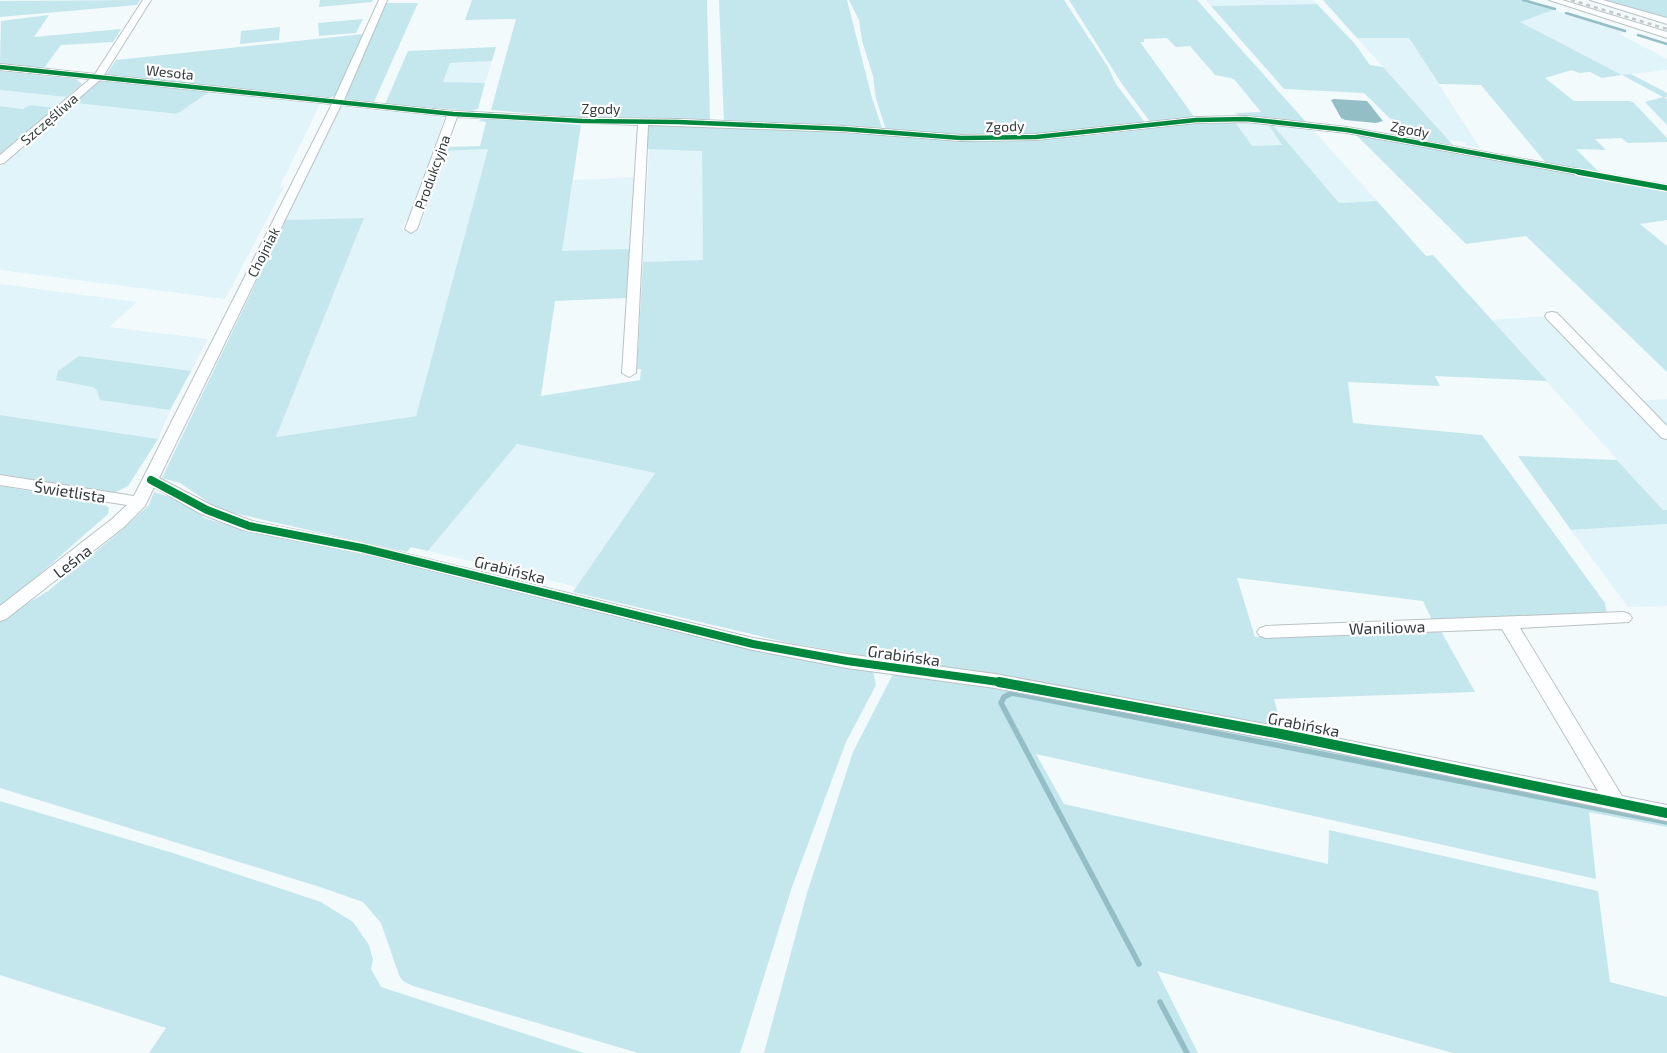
<svg xmlns="http://www.w3.org/2000/svg" width="1667" height="1053" font-family="'Exo 2',sans-serif">
<style>
.built{fill:#e0f4f9}
.green{fill:#c4e7ed}
.water{fill:#94bec6}
.lines{fill:none;stroke-linecap:round;stroke-linejoin:round}
.stream-far1{stroke:#94bec6;stroke-width:2.5}
.stream{stroke:#94bec6;stroke-width:5.5}
.minor-casing{stroke:#bac2c3;stroke-width:2}
.minor{fill:#fdfeff;fill-rule:evenodd}
.rail{stroke:#c4c6c7;stroke-width:2.5;stroke-dasharray:4 4;stroke-linecap:butt}
.cycleway-far3-casing{stroke:#fff;stroke-width:6}
.cycleway-far2-casing{stroke:#fff;stroke-width:8}
.cycleway-far1-casing{stroke:#fff;stroke-width:11}
.cycleway-casing{stroke:#fff;stroke-width:13}
.cycleway-far3{stroke:#00873e;stroke-width:4.5}
.cycleway-far2{stroke:#00873e;stroke-width:5.5}
.cycleway-far1{stroke:#00873e;stroke-width:8}
.cycleway{stroke:#00873e;stroke-width:10}
.labels{text-anchor:middle;dominant-baseline:central;stroke-width:4.5;stroke-linejoin:round;paint-order:stroke}
.far-street-label{font-size:14px;fill:#343c3e;stroke:#fff}
.street-label{font-size:16px;fill:#343c3e;stroke:#fff}
</style>
<rect width="100%" height="100%" fill="#f2fafc"/>
<!-- built -->
<g class="built">
<path d="M 1206,0 L 1313,0 L 1317,4 L 1211,6 Z"/>
<path d="M 1553,10 L 1624,32 L 1619,34 L 1667,59 L 1667,70 L 1622,75 L 1519,22 Z"/>
<path d="M 1357,38 L 1409,38 L 1480,148 L 1467,146 L 1465,142 L 1449,140 Z"/>
<path d="M 492,61 L 485,83 L 443,83 L 450,63 Z"/>
<path d="M 0,89 L 68,97 L 55,108 L 30,105 L 23,109 L 0,106 Z"/>
<path d="M 209,92 L 320,104 L 280,186 L 284,187 L 225,299 L 0,270 L 0,167 L 66,113 L 75,103 L 177,114 Z"/>
<path d="M 340,107 L 440,116 L 444,119 L 409,219 L 406,219 L 402,229 L 419,229 L 445,151 L 488,149 L 416,416 L 276,437 L 364,218 L 286,220 Z"/>
<path d="M 1235,122 L 1268,124 L 1282,145 L 1252,146 Z"/>
<path d="M 1272,124 L 1312,129 L 1377,201 L 1339,203 Z"/>
<path d="M 649,149 L 702,150 L 703,260 L 643,262 Z"/>
<path d="M 635,177 L 630,249 L 561,252 L 573,180 Z"/>
<path d="M 0,284 L 137,302 L 109,327 L 208,339 L 170,410 L 158,439 L 0,415 Z"/>
<path d="M 1548,316 L 1667,439 L 1667,510 L 1663,510 L 1491,320 Z"/>
<path d="M 1667,399 L 1667,428 L 1639,401 Z"/>
<path d="M 517,444 L 655,473 L 577,587 L 428,551 Z"/>
<path d="M 1667,524 L 1667,606 L 1628,607 L 1571,530 Z"/>
</g>
<!-- green -->
<g class="green">
<path d="M 140,0 L 137,5 L 0,17 L 0,1 Z"/>
<path d="M 320,0 L 373,0 L 372,2 L 319,7 Z"/>
<path d="M 472,0 L 707,0 L 710,122 L 652,119 L 653,118 L 573,117 L 491,110 L 516,19 L 465,20 Z"/>
<path d="M 719,0 L 847,0 L 872,98 L 882,128 L 724,122 Z"/>
<path d="M 849,0 L 1064,0 L 1108,67 L 1116,84 L 1146,124 C 1086,131 1026,137 966,136 C 940,135 913,132 886,130 L 876,99 L 873,76 L 862,41 L 859,20 Z"/>
<path d="M 1069,0 L 1197,0 L 1306,122 L 1244,117 L 1234,113 L 1261,112 L 1234,79 L 1215,75 L 1190,46 L 1176,47 L 1167,38 L 1144,39 L 1144,42 L 1140,42 L 1195,118 L 1151,123 L 1122,84 Z"/>
<path d="M 1323,0 L 1527,0 L 1556,9 L 1520,22 L 1622,75 L 1631,74 L 1667,93 L 1667,97 L 1664,98 L 1667,99 L 1667,125 L 1645,102 L 1663,97 L 1622,75 L 1602,78 L 1590,72 L 1579,73 L 1572,70 L 1545,78 L 1574,101 L 1630,101 L 1634,103 L 1667,138 L 1667,142 L 1628,143 L 1621,138 L 1595,139 L 1606,150 L 1576,149 L 1601,174 L 1546,163 L 1481,85 L 1439,84 L 1409,38 L 1357,38 Z"/>
<path d="M 1600,0 L 1667,0 L 1667,19 Z"/>
<path d="M 386,3 L 418,3 L 373,104 L 347,99 L 344,96 Z"/>
<path d="M 1317,4 L 1355,44 L 1370,65 L 1383,67 L 1453,145 L 1409,137 L 1364,93 L 1284,89 L 1211,6 Z"/>
<path d="M 49,15 L 34,37 L 121,29 L 113,42 L 61,45 L 44,68 L 0,64 L 1,21 Z"/>
<path d="M 363,19 L 356,33 L 319,36 L 318,23 Z"/>
<path d="M 280,27 L 279,40 L 240,44 L 241,31 Z"/>
<path d="M 363,34 L 335,96 L 328,98 L 106,75 L 116,60 Z"/>
<path d="M 496,47 L 492,61 L 450,63 L 443,82 L 485,83 L 478,109 L 472,111 L 385,104 L 408,51 Z"/>
<path d="M 0,71 L 76,79 L 82,84 L 67,97 L 0,90 Z"/>
<path d="M 97,81 L 103,81 L 209,92 L 177,114 L 75,103 Z"/>
<path d="M 30,105 L 55,108 L 0,156 L 0,106 L 23,109 Z"/>
<path d="M 483,117 L 581,125 L 562,251 L 630,249 L 626,298 L 555,301 L 541,396 L 640,380 L 641,369 L 637,369 L 643,262 L 703,260 L 702,151 L 646,149 L 647,124 L 1023,140 L 1096,135 L 1199,123 L 1235,122 L 1252,146 L 1282,145 L 1268,124 L 1272,124 L 1339,203 L 1377,201 L 1426,256 L 1433,255 L 1547,381 L 1435,376 L 1440,386 L 1348,382 L 1353,423 L 1482,435 L 1605,603 L 1607,615 L 1432,620 L 1423,601 L 1237,578 L 1255,637 L 1441,631 L 1475,692 L 1274,699 L 1282,728 L 1026,682 L 789,643 L 573,592 L 655,473 L 517,444 L 428,551 L 411,547 L 407,552 L 220,510 L 180,483 L 162,478 L 286,220 L 364,218 L 276,437 L 416,416 L 488,149 L 444,151 L 445,147 L 480,146 L 486,122 L 479,121 Z"/>
<path d="M 1353,132 L 1667,190 L 1667,220 L 1640,224 L 1667,246 L 1667,372 L 1526,236 L 1466,244 Z"/>
<path d="M 79,356 L 191,371 L 170,410 L 100,400 L 97,390 L 93,387 L 56,380 L 58,371 Z"/>
<path d="M 0,415 L 158,439 L 128,486 L 116,492 L 110,493 L 0,474 Z"/>
<path d="M 1518,456 L 1617,460 L 1663,510 L 1667,510 L 1667,524 L 1571,530 Z"/>
<path d="M 0,486 L 102,503 L 109,508 L 108,514 L 0,609 Z"/>
<path d="M 154,492 L 176,499 L 197,511 L 204,518 L 244,530 L 409,564 L 873,671 L 876,685 L 846,742 L 792,887 L 740,1053 L 638,1053 L 413,986 L 403,981 L 399,975 L 381,923 L 363,902 L 320,887 L 0,788 L 0,620 L 48,591 L 122,530 L 149,505 Z"/>
<path d="M 893,674 L 1001,688 L 1014,688 L 1667,815 L 1667,827 L 1589,812 L 1596,879 L 1036,754 L 1064,804 L 1328,864 L 1329,830 L 1598,891 L 1610,982 L 1667,997 L 1667,1053 L 1453,1053 L 1157,971 L 1198,1053 L 764,1053 L 807,893 L 853,752 Z"/>
<path d="M 0,801 L 173,853 L 321,902 L 353,922 L 369,945 L 373,960 L 371,969 L 381,987 L 584,1053 L 149,1053 L 166,1028 L 0,975 Z"/>
</g>
<!-- water -->
<path class="water" d="M 1334,99 L 1367,101 L 1383,121 L 1376,123 L 1345,120 L 1341,118 L 1331,100 Z"/>
<g class="lines">
<!-- stream-far1 -->
<g class="stream-far1">
<path d="M 1523,0 L 1555,9"/>
<path d="M 1566,13 L 1625,31"/>
<path d="M 1638,35 L 1667,44"/>
</g>
<!-- stream -->
<g class="stream">
<path d="M 1139,964 L 1001,703 L 1004,697 L 1012,693 L 1667,822"/>
<path d="M 1160,1002 L 1187,1053"/>
</g>
<!-- minor casing -->
<g class="minor-casing">
<g id="minor">
<path d="M 143,0 L 151,0 L 104,75 L 334,99 L 379,0 L 387,0 L 344,100 L 453,111 L 582,118 L 678,119 L 844,126 L 961,135 L 1036,134 L 1196,117 L 1246,116 L 1347,127 L 1667,185 L 1667,191 L 1347,133 L 1246,122 L 1196,123 L 1036,140 L 961,141 L 844,132 L 648,125 L 636,373 L 629,377 L 622,373 L 638,125 L 457,117 L 417,229 L 411,233 L 405,229 L 447,116 L 341,105 L 159,478 L 213,506 L 252,521 L 362,543 L 753,638 L 847,654 L 995,674 L 1281,727 L 1598,791 L 1502,629 L 1266,638 L 1260,636 L 1257,632 L 1260,628 L 1266,626 L 1623,612 L 1629,614 L 1632,618 L 1629,622 L 1520,628 L 1622,796 L 1667,805 L 1667,821 L 1281,741 L 995,688 L 847,668 L 753,650 L 362,553 L 243,530 L 201,514 L 154,487 L 145,506 L 124,527 L 6,619 L 0,621 L 0,606 L 112,519 L 127,505 L 0,485 L 0,475 L 134,496 L 332,104 L 100,80 L 4,163 L 0,164 L 0,155 L 90,79 L 0,70 L 0,64 L 95,74 Z"/>
<path d="M 1549,0 L 1562,0 L 1667,32 L 1667,38 Z"/>
<path d="M 1590,0 L 1603,0 L 1667,18 L 1667,24 Z"/>
<path d="M 1552,312 L 1557,313 L 1667,426 L 1667,439 L 1662,438 L 1547,319 L 1545,316 L 1547,313 Z"/>
</g>
</g>
<!-- minor -->
<use href="#minor" class="minor"/>
<!-- rail -->
<path class="rail" d="M 1571,0 L 1667,29"/>
<!-- cycleway-far3 casing -->
<g class="cycleway-far3-casing">
<path id="cycleway-far3" d="M 0,67 L 453,114 L 582,121 L 678,122 L 844,129 L 961,138 L 1036,137 L 1196,120 L 1246,119 L 1347,130 L 1585,173"/>
</g>
<!-- cycleway-far2 casing -->
<g class="cycleway-far2-casing">
<path id="cycleway-far2" d="M 1578,172 L 1667,188"/>
</g>
<!-- cycleway-far1 casing -->
<g class="cycleway-far1-casing">
<path id="cycleway-far1" d="M 151,480 L 207,510 L 249,526 L 362,548 L 753,644 L 847,661 L 1006,683"/>
</g>
<!-- cycleway casing -->
<g class="cycleway-casing">
<path id="cycleway" d="M 999,682 L 1281,734 L 1667,813"/>
</g>
<!-- cycleway-far3 -->
<use href="#cycleway-far3" class="cycleway-far3"/>
<!-- cycleway-far2 -->
<use href="#cycleway-far2" class="cycleway-far2"/>
<!-- cycleway-far1 -->
<use href="#cycleway-far1" class="cycleway-far1"/>
<!-- cycleway -->
<use href="#cycleway" class="cycleway"/>
</g>
<g class="labels">
<!-- far-street labels -->
<g class="far-street-label">
<text transform="translate(170 72) rotate(6)">Wesoła</text>
<text x="601" y="108">Zgody</text>
<text transform="translate(49 119) rotate(-41)">Szczęśliwa</text>
<text transform="translate(1005 126) rotate(-2)">Zgody</text>
<text transform="translate(1410 129) rotate(11)">Zgody</text>
<text transform="translate(432 172) rotate(-70)">Produkcyjna</text>
<text transform="translate(263 252) rotate(-63)">Chojniak</text>
</g>
<!-- street labels -->
<g class="street-label">
<text transform="translate(70 491) rotate(9)">Świetlista</text>
<text transform="translate(72 561) rotate(-38)">Leśna</text>
<text transform="translate(510 569) rotate(14)">Grabińska</text>
<text transform="translate(1387 627) rotate(-2)">Waniliowa</text>
<text transform="translate(904 655) rotate(8)">Grabińska</text>
<text transform="translate(1304 724) rotate(11)">Grabińska</text>
</g>
</g>
</svg>
